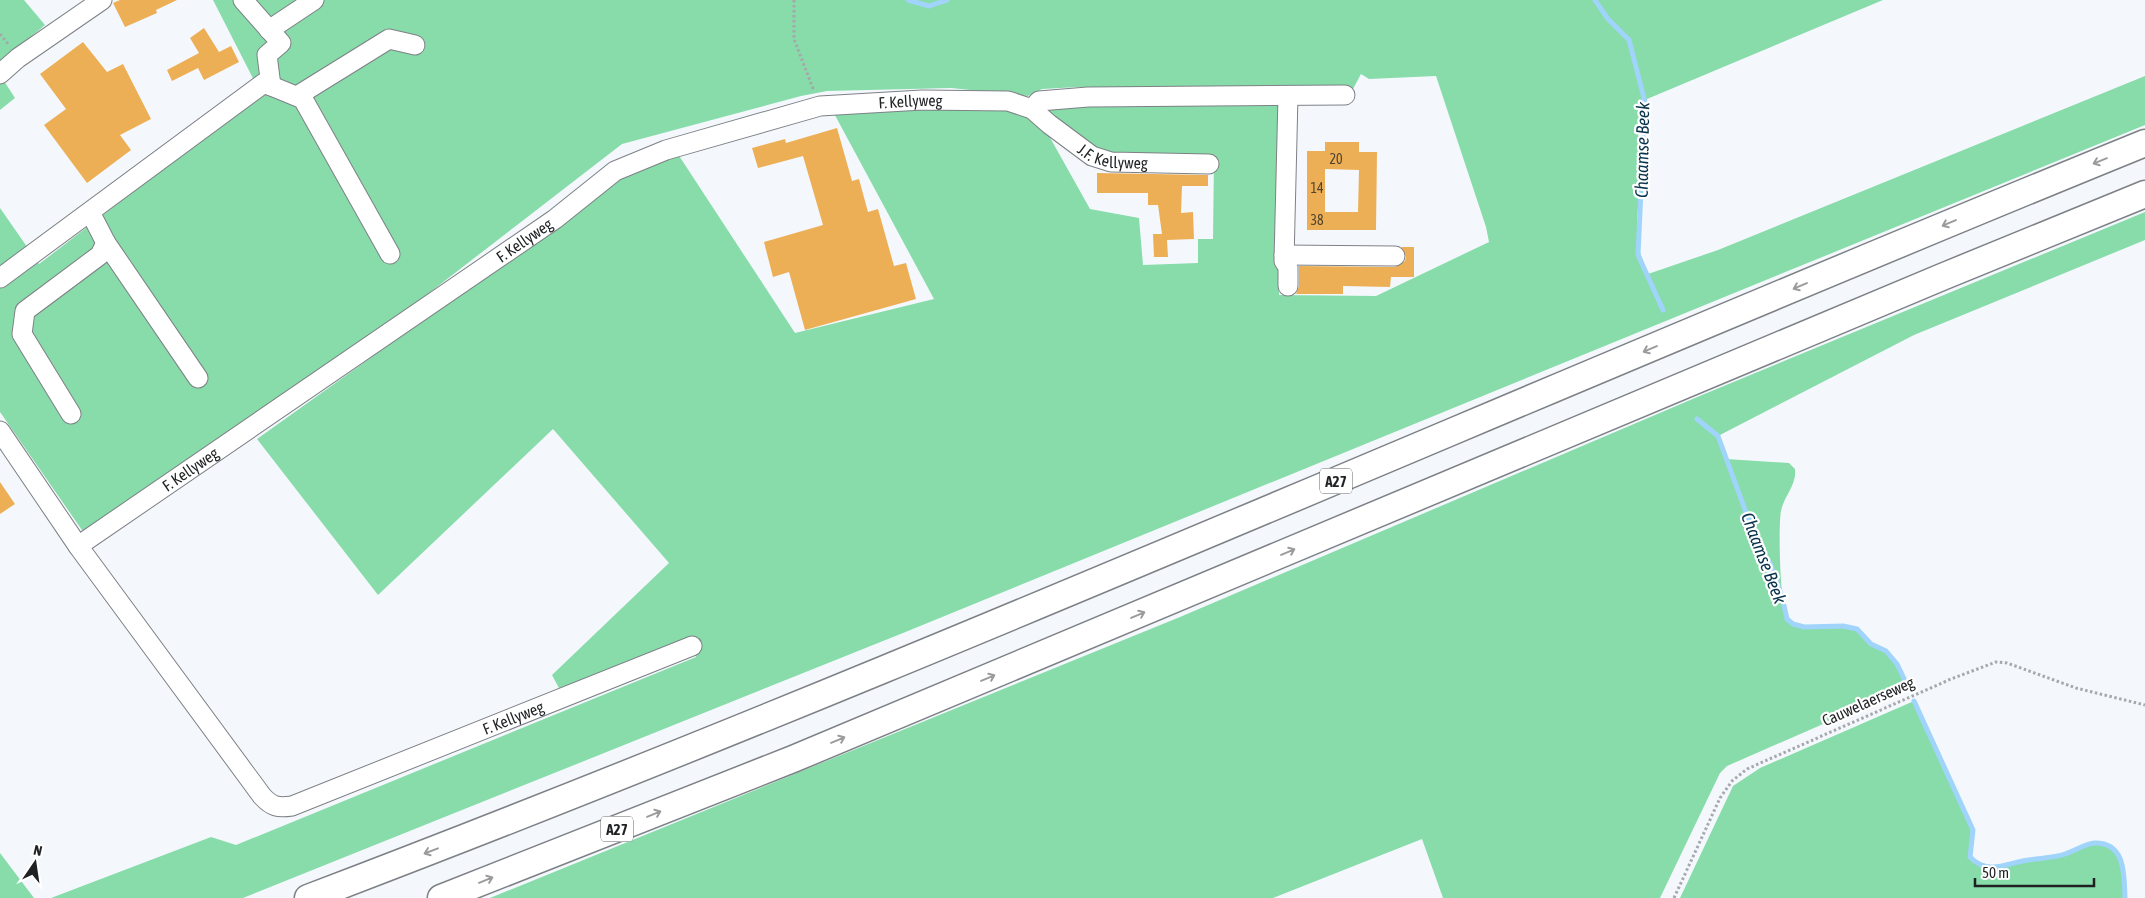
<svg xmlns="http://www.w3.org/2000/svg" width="2145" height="898" font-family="'Asap Condensed',sans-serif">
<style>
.green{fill:#87dcaa}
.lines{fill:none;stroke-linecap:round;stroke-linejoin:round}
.stream{stroke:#a0d4fb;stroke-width:5}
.building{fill:#ecaf56;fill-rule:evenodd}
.minor-casing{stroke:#7d8186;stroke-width:21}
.highway-casing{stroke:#7d8186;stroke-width:29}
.path{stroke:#a5a8ac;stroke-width:3;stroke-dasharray:2.5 2.5;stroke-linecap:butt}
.minor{stroke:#fff;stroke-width:19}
.highway{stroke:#fff;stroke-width:26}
.oneway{stroke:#9a9b9c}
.labels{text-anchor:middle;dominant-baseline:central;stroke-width:4.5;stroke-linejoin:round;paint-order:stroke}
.number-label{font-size:14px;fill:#524430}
.shield{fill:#fff;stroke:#626465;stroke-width:1}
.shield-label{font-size:15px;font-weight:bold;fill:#1f2123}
.street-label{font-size:16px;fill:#1f2123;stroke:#fff}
.water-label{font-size:18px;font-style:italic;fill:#0a334c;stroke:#fff}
</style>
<rect width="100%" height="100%" fill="#f4f8fd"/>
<!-- green -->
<g class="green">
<path d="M 0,0 L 24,0 L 45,25 L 0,62 Z"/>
<path d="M 213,0 L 1883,0 L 1647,99 L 1647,124 L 1641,130 L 1638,129 L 1640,178 L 1637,222 L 1638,247 L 1648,274 L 1718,250 L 2145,76 L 2145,125 L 903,633 L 243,898 L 51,898 L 211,837 L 236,845 L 696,657 L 688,642 L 561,692 L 552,675 L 669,563 L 553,429 L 378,595 L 257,439 L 481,279 L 620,166 L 672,145 L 795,333 L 934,299 L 830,106 L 1016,110 L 1043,125 L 1090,209 L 1139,218 L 1143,265 L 1198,263 L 1198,239 L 1213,239 L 1214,157 L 1097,152 L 1044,112 L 1044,104 L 1283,103 L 1279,295 L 1376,296 L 1489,242 L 1486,227 L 1436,76 L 1369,79 L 1361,74 L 1353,89 L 1078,87 L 1042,89 L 1028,96 L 951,88 L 827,91 L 801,96 L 622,144 L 385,327 L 84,533 L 0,412 L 0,208 L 39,264 L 261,94 Z"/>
<path d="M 4,81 L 15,98 L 0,110 L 0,84 Z"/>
<path d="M 2145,212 L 2145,240 L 1914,335 L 1718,436 L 1726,459 L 1789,463 L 1795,469 C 1797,485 1784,496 1781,511 C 1778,527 1780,605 1787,618 C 1797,638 1840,621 1856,629 C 1861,631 1865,639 1869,642 C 1874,646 1881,647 1886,651 C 1897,660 1902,675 1908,687 L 1727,766 L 1720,773 L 1660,898 L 1443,898 L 1422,839 L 1273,898 L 490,898 L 1180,617 L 1702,395 Z"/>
<path d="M 1914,701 L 1973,830 L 1970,857 C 1988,876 2007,863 2027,860 C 2040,858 2054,858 2065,854 C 2074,851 2085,844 2094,843 C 2126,841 2124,876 2125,898 L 1680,898 L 1733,786 L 1760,768 Z"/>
<path d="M 0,853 L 34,898 L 0,898 Z"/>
</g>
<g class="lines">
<!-- stream -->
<g class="stream">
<path d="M 908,0 L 929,6 L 947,0"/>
<path d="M 1595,0 L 1608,19 L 1629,40 L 1645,102 L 1638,255 L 1663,310"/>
<path d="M 1697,419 L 1718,436 L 1759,548 L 1770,563 L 1782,597 L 1787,619 L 1793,624 L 1804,627 L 1843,626 L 1857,629 L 1871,644 L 1886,651 L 1897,664 L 1908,687"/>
<path d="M 1914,701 L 1973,830 L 1970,857 C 1988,876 2007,863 2028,860 C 2040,858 2054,858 2065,854 C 2074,851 2085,844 2094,843 C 2126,842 2124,875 2125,898"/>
</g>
</g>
<!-- building -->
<g class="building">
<path d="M 120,0 L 177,0 L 156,10 L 157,13 L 125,27 L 113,3 Z"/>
<path d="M 204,28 L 219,52 L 231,46 L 239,62 L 204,80 L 198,68 L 172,81 L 167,70 L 199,53 L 190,38 Z"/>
<path d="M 83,42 L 107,72 L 123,64 L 151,119 L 120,135 L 131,150 L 87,183 L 44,125 L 66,109 L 40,74 Z"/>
<path d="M 837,128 L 852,181 L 859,179 L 868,212 L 878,209 L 894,266 L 906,263 L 916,299 L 805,330 L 789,272 L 773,277 L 764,242 L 823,225 L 803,156 L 758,168 L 752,148 L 785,139 L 786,143 Z"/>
<path d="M 1325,142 L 1359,142 L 1359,152 L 1377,152 L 1376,230 L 1307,230 L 1307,151 L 1325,151 ZM 1325,169 L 1359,170 L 1358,212 L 1325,212 Z"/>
<path d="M 1097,173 L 1208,175 L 1208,186 L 1182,186 L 1181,213 L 1193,212 L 1194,239 L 1167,240 L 1168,257 L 1154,257 L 1153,234 L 1162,234 L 1158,205 L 1148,205 L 1148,193 L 1097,193 Z"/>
<path d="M 1401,247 L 1414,247 L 1414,277 L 1391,277 L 1390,287 L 1343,286 L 1343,294 L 1296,294 L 1299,286 L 1299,266 L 1395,267 L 1405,261 L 1406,256 Z"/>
<path d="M 0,482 L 15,504 L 0,514 Z"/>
</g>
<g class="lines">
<!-- minor casing -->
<g class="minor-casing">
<g id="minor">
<path d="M 243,0 L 281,43 L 267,55 L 271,86"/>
<path d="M 269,30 L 314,0"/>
<path d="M 0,74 L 18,58 L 102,0"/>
<path d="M 297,96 L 389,39 L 415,45"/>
<path d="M 1032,109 L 1039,101 L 1088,97 L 1345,95"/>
<path d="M 90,212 L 106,243 L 198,378"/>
<path d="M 1284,255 L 1395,256"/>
<path d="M 0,278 L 264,83 L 303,99 L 390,254"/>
<path d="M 1288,286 L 1288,267 L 1284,261 L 1288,96"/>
<path d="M 71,414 L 22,334 L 25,311 L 100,255 L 106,243"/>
<path id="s1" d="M 0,431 L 78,546 L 262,796 C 272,807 278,808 292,806 L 692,646"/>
<path id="s2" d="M 78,546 L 555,219 L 615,171 L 666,150 L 820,106 L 922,100 L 1008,101 L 1032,109 L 1049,124 L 1092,156 L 1111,162 L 1209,164"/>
</g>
</g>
<!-- highway casing -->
<g class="highway-casing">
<g id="highway">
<path d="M 308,898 C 927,663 1532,392 2145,143"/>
<path d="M 441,898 L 793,759 L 1942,277 L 2145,194"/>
</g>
</g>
<!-- path -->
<g class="path">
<path d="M 794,0 L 794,39 L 814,91"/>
<path d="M 0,34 L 9,45"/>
<path d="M 1674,898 L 1720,798 L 1732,781 L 1747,769 L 1951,679 L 1996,662 L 2007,663 L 2076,688 L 2145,705"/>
</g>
<!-- minor -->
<use href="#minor" class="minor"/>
<!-- highway -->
<use href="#highway" class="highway"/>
</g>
<!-- one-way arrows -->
<defs><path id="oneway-shaft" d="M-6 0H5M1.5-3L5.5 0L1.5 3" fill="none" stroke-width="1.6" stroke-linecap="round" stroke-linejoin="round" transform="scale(1.25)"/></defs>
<g class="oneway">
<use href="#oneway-shaft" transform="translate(2100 161) rotate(158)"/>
<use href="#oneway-shaft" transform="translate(1949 223) rotate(157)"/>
<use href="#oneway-shaft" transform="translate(1800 286) rotate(157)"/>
<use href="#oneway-shaft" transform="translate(1650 349) rotate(157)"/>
<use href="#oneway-shaft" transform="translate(1288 552) rotate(-23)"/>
<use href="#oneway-shaft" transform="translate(1138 615) rotate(-23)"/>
<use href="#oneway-shaft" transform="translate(988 678) rotate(-23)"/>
<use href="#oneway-shaft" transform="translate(838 740) rotate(-23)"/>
<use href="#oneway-shaft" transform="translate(654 814) rotate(-22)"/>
<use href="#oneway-shaft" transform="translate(431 851) rotate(159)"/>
<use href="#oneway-shaft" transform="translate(486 880) rotate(-22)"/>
</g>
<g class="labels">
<!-- number labels -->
<g class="number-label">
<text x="1336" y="159">20</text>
<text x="1317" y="188">14</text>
<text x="1317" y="220">38</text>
</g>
<!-- shield labels -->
<g class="shield">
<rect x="1320" y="468.5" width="32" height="25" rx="4"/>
<rect x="601" y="816.5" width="32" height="25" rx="4"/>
</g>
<g class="shield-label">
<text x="1336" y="481">A27</text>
<text x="617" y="829">A27</text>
</g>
<!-- street labels -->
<g class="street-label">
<text stroke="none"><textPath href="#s2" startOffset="961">F. Kellyweg</textPath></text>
<text stroke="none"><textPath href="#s2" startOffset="1181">J.F. Kellyweg</textPath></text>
<text stroke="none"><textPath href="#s2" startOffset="541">F. Kellyweg</textPath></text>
<text stroke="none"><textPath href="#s2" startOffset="136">F. Kellyweg</textPath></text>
<text transform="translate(1868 701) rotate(-24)">Cauwelaerseweg</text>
<text stroke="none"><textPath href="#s1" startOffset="721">F. Kellyweg</textPath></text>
</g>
<!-- water labels -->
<g class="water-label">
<text transform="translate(1642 150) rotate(-89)">Chaamse Beek</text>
<text transform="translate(1764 558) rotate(69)">Chaamse Beek</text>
</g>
</g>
<!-- north arrow -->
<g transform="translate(35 863) rotate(13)" stroke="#ffffff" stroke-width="4" paint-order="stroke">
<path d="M0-4L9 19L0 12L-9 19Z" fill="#1f2123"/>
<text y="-8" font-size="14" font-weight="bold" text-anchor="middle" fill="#1f2123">N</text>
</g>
<!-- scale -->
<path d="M1975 878v8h119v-8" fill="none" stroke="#1f2123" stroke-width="2.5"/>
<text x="1982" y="878" font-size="15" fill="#1f2123" stroke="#ffffff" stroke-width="4" paint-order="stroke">50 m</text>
</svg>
